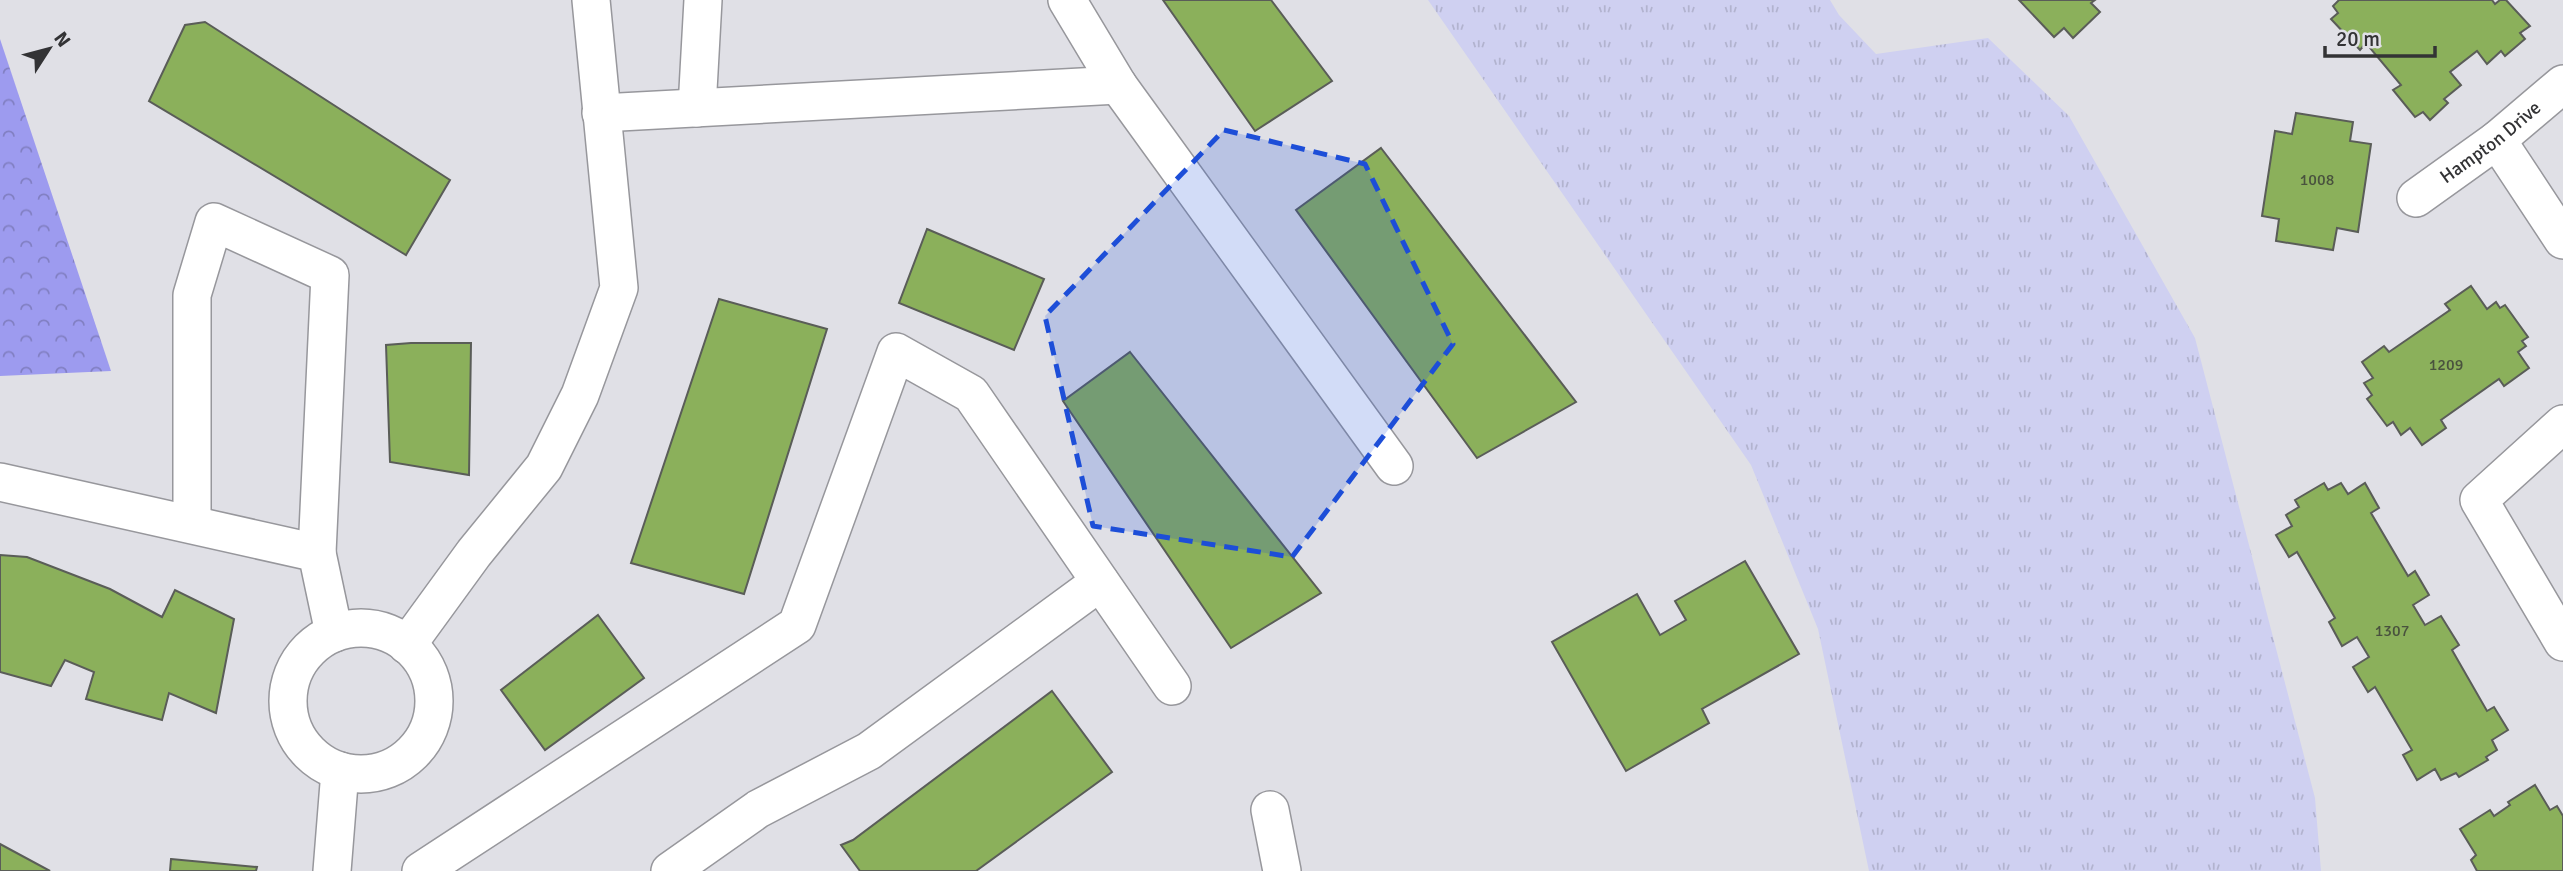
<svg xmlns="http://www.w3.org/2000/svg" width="2563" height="871" font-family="Signika,sans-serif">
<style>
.grass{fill:url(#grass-tufts)}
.forest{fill:url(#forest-crowns)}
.building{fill:#8bb05b;stroke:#5a5d58;stroke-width:2}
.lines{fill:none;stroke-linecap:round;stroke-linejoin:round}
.minor-casing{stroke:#97979c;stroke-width:40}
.minor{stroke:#fff;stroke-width:37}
.marked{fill:#1d4ed8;fill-opacity:0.2;stroke:#1d4ed8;stroke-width:5;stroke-dasharray:14 9;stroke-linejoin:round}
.labels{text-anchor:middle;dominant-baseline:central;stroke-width:7;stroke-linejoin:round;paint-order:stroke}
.number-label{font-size:16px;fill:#49523e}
.street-label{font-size:19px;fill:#333335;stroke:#e0e0e6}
</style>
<defs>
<pattern id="grass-tufts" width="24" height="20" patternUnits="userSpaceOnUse" patternTransform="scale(1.75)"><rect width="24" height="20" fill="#cfd0f1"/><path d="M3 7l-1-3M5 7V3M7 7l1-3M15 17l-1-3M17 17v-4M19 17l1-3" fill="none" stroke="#b2b3cf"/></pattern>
<pattern id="forest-crowns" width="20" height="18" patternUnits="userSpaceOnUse" patternTransform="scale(1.75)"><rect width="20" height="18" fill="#9d9bef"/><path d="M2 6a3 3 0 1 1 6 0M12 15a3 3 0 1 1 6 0" fill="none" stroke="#817fc2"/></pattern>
</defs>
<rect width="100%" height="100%" fill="#e0e0e6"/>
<!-- grass -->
<path class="grass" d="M 1428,0 L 1830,0 L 1839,15 L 1876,54 L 1988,38 L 2069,116 L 2195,338 L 2315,798 L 2321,871 L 1869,871 L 1818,629 L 1751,465 Z"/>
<!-- forest -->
<path class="forest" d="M 0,39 L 111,371 L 0,376 Z"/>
<!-- building -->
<g class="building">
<path d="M 1163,0 L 1271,0 L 1332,81 L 1255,131 Z"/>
<path d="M 2019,0 L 2095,0 L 2091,3 L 2100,12 L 2073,38 L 2064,28 L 2054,37 Z"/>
<path d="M 2339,0 L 2492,0 L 2495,4 L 2500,0 L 2506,0 L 2530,26 L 2520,33 L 2525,39 L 2505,56 L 2501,51 L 2487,64 L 2477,51 L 2450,72 L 2461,85 L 2444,99 L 2448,103 L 2430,120 L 2423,112 L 2415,117 L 2393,90 L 2401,85 L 2366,43 L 2360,50 L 2331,19 L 2338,13 L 2333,6 Z"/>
<path d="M 205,22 L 450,180 L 406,255 L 149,101 L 185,25 Z"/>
<path d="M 2296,113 L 2353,122 L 2350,141 L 2371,144 L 2358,232 L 2337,228 L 2333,250 L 2276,241 L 2279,219 L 2262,216 L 2275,131 L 2292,134 Z"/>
<path d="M 1381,148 L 1576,402 L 1477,458 L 1296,210 Z"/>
<path d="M 927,229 L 1044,279 L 1014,350 L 899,303 Z"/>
<path d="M 2471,286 L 2487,309 L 2496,302 L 2500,308 L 2505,305 L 2528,337 L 2522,341 L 2526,346 L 2518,352 L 2529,368 L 2504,386 L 2499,379 L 2441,420 L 2446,428 L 2422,445 L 2410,428 L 2401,435 L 2393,422 L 2387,426 L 2367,399 L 2372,395 L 2364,383 L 2373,378 L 2362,362 L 2384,346 L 2389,352 L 2450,310 L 2445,304 Z"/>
<path d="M 719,299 L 827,329 L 744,594 L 631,563 Z"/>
<path d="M 411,343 L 471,343 L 469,475 L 390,462 L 386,345 Z"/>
<path d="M 1130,352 L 1321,593 L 1231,648 L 1063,401 Z"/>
<path d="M 2324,483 L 2328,490 L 2341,483 L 2348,494 L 2365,483 L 2379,508 L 2371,513 L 2408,576 L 2415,571 L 2429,595 L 2413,605 L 2425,625 L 2441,616 L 2459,645 L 2452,650 L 2487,711 L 2494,707 L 2508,730 L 2492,740 L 2497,750 L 2486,757 L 2488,760 L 2459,777 L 2456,773 L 2441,780 L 2435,769 L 2417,780 L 2403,755 L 2412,750 L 2375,687 L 2368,692 L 2353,667 L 2369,657 L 2357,637 L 2342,646 L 2329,622 L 2335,618 L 2297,552 L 2289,557 L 2276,535 L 2292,526 L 2286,515 L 2299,507 L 2295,500 Z"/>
<path d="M 0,555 L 27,557 L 110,589 L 162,617 L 175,590 L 234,619 L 216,713 L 169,693 L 162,720 L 86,699 L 94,672 L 65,660 L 51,686 L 0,672 Z"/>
<path d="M 1745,561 L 1799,654 L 1702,709 L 1709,723 L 1626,771 L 1552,642 L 1637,594 L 1660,635 L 1686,620 L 1675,601 Z"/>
<path d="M 598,615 L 644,678 L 545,750 L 501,690 Z"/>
<path d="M 1052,691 L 1112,772 L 976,871 L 860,871 L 841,845 L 853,840 Z"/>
<path d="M 2535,785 L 2550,810 L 2557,806 L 2563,816 L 2563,871 L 2477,871 L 2471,860 L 2476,855 L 2460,829 L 2490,810 L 2494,816 L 2510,805 L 2508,802 Z"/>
<path d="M 0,844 L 50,871 L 0,871 Z"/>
<path d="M 171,859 L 257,867 L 256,871 L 170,871 Z"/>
</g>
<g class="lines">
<!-- minor casing -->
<g class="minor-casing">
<g id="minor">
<path d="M 1067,0 L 1118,85 L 1394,466"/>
<path d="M 697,108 L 703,0"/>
<path d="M 601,113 L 1118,85"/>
<path d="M 2497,140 L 2563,240"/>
<path id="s1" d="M 2416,198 L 2497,140 L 2563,84"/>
<path d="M 2563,424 L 2479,500 L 2563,642"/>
<path d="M 0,482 L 317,553 L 334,633"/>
<path d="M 192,524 L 192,295 L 214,222 L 330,275 L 317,553"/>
<circle cx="361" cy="701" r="73"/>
<path d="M 407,645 L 474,553 L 544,467 L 580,395 L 619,288 L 591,0"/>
<path d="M 1270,810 L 1282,871"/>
<path d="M 332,871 L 340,771"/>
<path d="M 421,871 L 797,625 L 896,352 L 971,394 L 1172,686"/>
<path d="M 670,871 L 758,809 L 869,751 L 1100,582"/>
</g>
</g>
<!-- minor -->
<use href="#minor" class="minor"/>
</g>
<!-- marked area -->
<path class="marked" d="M 1224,130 L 1365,164 L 1453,344 L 1292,557 L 1093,526 L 1045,316 Z"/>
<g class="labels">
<!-- number labels -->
<g class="number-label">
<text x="2317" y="180">1008</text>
<text x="2446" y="365">1209</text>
<text x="2392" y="631">1307</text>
</g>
<!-- street labels -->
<g class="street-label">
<text stroke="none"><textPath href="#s1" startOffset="93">Hampton Drive</textPath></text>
</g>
</g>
<!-- north arrow -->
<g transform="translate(49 49) rotate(54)" stroke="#e0e0e6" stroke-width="5" paint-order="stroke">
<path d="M0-5L12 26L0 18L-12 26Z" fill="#333335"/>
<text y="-10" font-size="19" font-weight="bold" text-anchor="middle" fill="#333335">N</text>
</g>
<!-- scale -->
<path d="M2325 46v10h110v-10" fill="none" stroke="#333335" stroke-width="3.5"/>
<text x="2336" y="46" font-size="21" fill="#333335" stroke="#e0e0e6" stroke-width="5" paint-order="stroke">20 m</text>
</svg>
